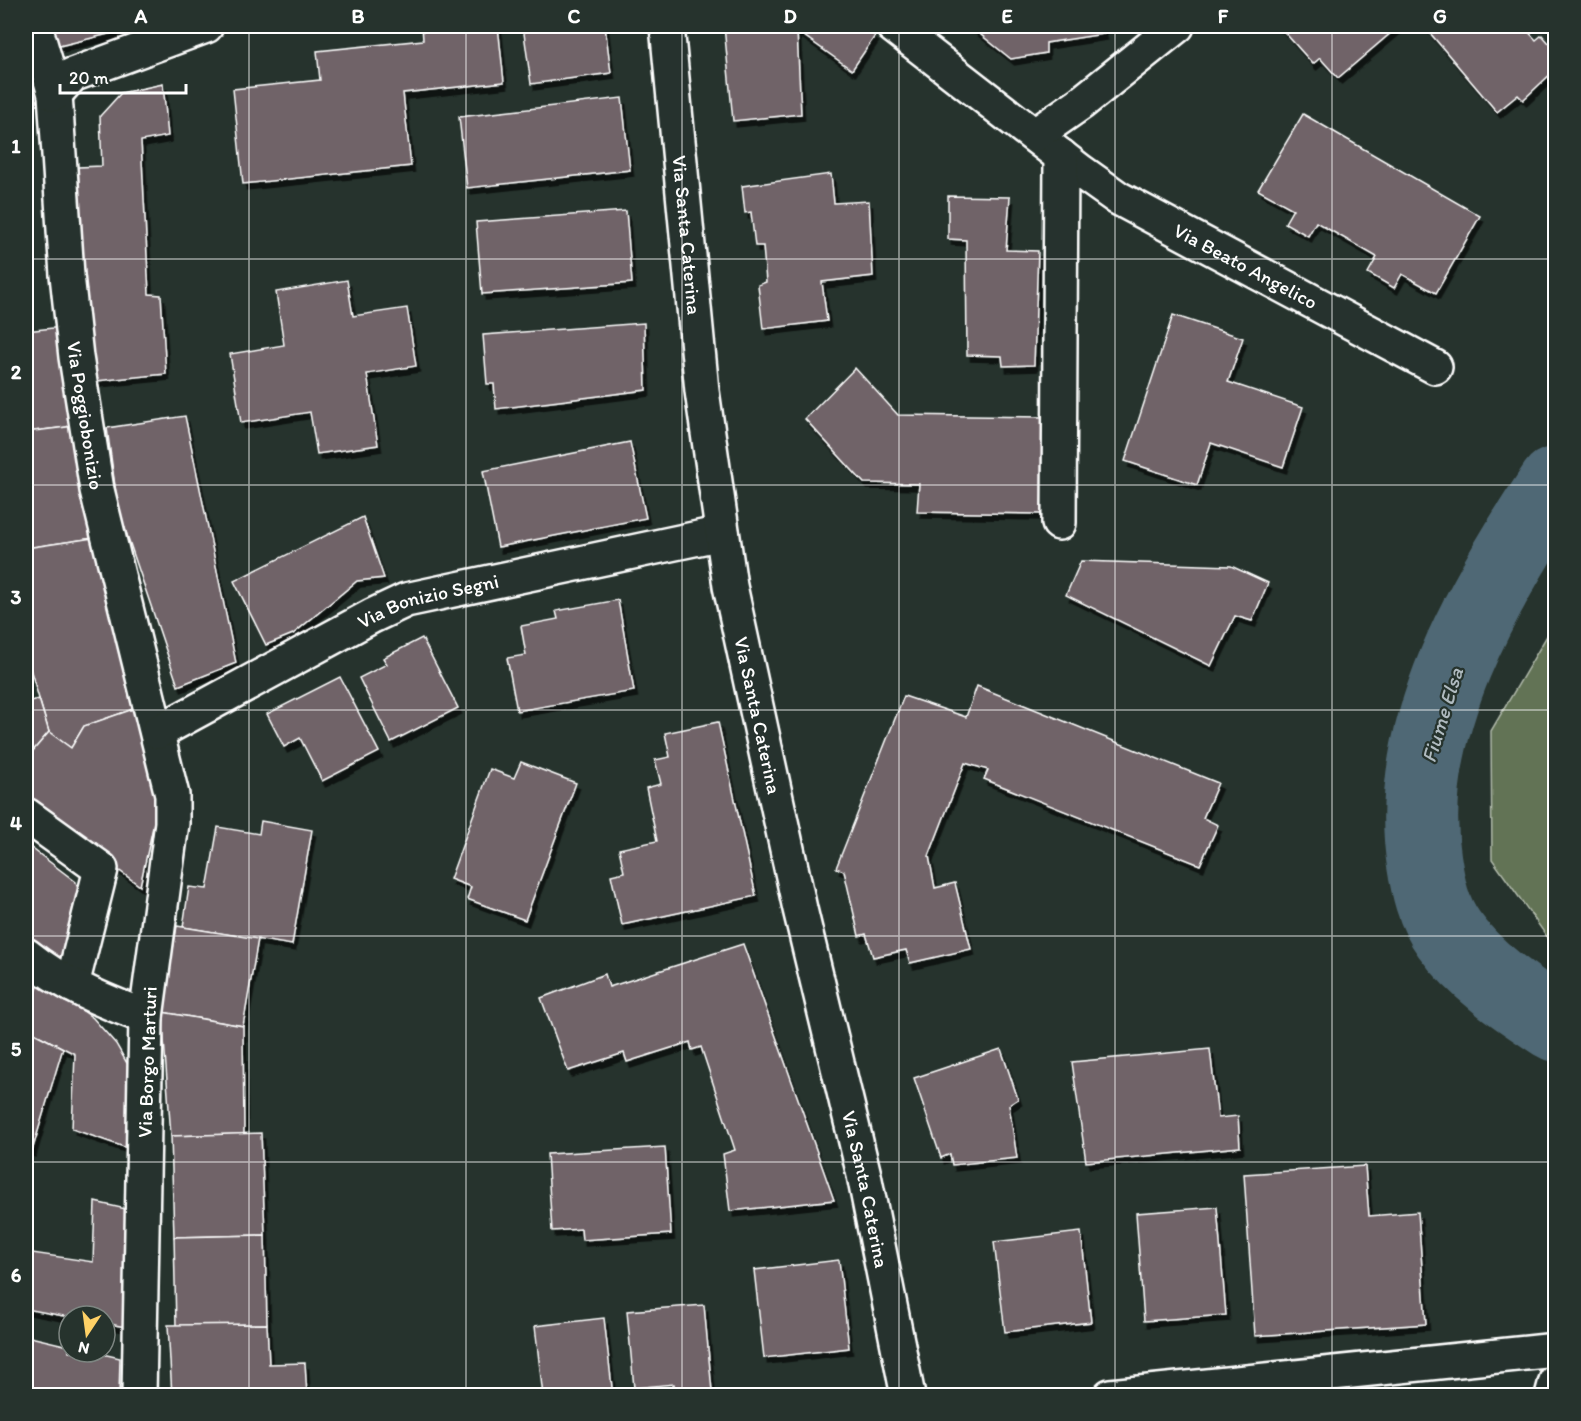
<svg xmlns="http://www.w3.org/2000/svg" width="1581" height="1421" font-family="Itim,sans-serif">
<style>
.green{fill:#627355;stroke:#b0b9aa;stroke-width:1.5}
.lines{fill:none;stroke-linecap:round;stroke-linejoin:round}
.river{stroke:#506874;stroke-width:75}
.building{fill:#706468;stroke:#fff;stroke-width:1.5;filter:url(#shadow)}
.street-casing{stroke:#fff;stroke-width:38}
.secondary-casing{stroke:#fff;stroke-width:38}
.street{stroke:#26332d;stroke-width:33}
.secondary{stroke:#26332d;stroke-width:33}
.grid{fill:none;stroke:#fff;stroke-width:1.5;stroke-opacity:0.55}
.labels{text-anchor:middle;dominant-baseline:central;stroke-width:4.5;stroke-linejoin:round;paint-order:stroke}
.street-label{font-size:20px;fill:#fff;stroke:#26332d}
.water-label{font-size:21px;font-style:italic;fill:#b0bbc0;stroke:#26332d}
.neatline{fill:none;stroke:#fff;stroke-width:2}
.grid-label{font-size:20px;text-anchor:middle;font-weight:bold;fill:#fff}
</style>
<defs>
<filter id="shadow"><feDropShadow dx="3.5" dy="6" stdDeviation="0" flood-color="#0009"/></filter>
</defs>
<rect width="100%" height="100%" fill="#26332d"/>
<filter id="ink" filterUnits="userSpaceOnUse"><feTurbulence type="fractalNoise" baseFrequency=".0167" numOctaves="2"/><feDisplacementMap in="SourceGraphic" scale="12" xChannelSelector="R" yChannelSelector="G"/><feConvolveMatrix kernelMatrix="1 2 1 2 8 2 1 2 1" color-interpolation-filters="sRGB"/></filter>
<g filter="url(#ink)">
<!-- green -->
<path class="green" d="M 1555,622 L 1555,948 L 1492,859 L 1491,731 Z"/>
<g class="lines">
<!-- river -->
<path class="river" d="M 1556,484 C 1485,590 1403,729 1424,861 C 1428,887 1433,912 1449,934 C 1476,972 1518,999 1556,1024"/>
</g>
<!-- building -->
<g class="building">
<path d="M 46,26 L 121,26 L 121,31 L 55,47 Z"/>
<path d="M 422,26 L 498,26 L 504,82 L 403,93 L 411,166 L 243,184 L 233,89 L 320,80 L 317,51 L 423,40 Z"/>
<path d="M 523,26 L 605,26 L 611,73 L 531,84 Z"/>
<path d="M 724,26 L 860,26 L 875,36 L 852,70 L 797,31 L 801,114 L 733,121 Z"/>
<path d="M 970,26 L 1102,26 L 1104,34 L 1046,43 L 1046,53 L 1011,59 Z"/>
<path d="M 1279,26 L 1399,26 L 1338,78 L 1320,58 L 1313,64 Z"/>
<path d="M 1424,26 L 1523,26 L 1536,40 L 1542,35 L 1556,51 L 1556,69 L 1523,100 L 1518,95 L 1497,112 Z"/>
<path d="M 163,84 L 168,136 L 141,141 L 149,294 L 161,295 L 166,374 L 96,381 L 84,300 L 78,167 L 102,166 L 100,116 L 121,93 Z"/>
<path d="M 622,98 L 630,170 L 467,188 L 459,117 Z"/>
<path d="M 1303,114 L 1480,216 L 1436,293 L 1402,274 L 1394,288 L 1368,273 L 1377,257 L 1316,222 L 1308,236 L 1285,223 L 1293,209 L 1258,190 Z"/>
<path d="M 831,174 L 834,203 L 869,201 L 873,276 L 822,282 L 827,321 L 763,329 L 758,285 L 766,282 L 763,246 L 755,246 L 751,212 L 745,213 L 742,186 Z"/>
<path d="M 948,196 L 1010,197 L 1006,250 L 1038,251 L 1034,365 L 1003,366 L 1002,356 L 967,355 L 966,240 L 948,239 Z"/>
<path d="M 626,211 L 632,283 L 482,294 L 476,222 Z"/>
<path d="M 347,280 L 353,316 L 407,308 L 416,366 L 367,374 L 378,445 L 317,454 L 310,412 L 241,423 L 230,354 L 284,345 L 276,292 Z"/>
<path d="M 1173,315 L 1243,338 L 1228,382 L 1303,407 L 1283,467 L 1211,443 L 1197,485 L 1125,461 Z"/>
<path d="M 644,323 L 646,390 L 496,409 L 494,384 L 487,384 L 483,335 Z"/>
<path d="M 62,327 L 75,426 L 26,432 L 26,331 Z"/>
<path d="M 855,368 L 898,415 L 1045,417 L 1041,514 L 917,512 L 919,484 L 864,483 L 805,419 Z"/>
<path d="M 185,416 L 236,663 L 178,686 L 118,508 L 107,428 Z"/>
<path d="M 75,426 L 93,538 L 26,548 L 26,432 Z"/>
<path d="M 630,442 L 646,518 L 498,547 L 483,471 Z"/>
<path d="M 363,517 L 384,578 L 357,581 L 293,634 L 266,645 L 234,581 Z"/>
<path d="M 93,538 L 142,706 L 84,726 L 71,748 L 49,732 L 26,655 L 26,548 Z"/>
<path d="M 1081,561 L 1231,566 L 1268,583 L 1252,621 L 1235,616 L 1211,666 L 1066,595 Z"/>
<path d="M 618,600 L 634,691 L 517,711 L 507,658 L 526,655 L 521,626 L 558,619 L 556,611 Z"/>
<path d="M 422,638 L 458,708 L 391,742 L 359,678 L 387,664 L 383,658 Z"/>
<path d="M 340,677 L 379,752 L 322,781 L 300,738 L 284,747 L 267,714 Z"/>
<path d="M 977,686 L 1218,783 L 1203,818 L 1218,825 L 1200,865 L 984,779 L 988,770 L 965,763 L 929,856 L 935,888 L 955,883 L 971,949 L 910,963 L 906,950 L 873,957 L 866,934 L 859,936 L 844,871 L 836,868 L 904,696 L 966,717 Z"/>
<path d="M 39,699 L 49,732 L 26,759 L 26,702 Z"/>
<path d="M 142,706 L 160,795 L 140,886 L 26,801 L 26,759 L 49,732 L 71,748 L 84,726 Z"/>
<path d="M 718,722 L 756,896 L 622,925 L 611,875 L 624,872 L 619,849 L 657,841 L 646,788 L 661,784 L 655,760 L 670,757 L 665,733 Z"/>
<path d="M 521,762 L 576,783 L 525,920 L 467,899 L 471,887 L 450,879 L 490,769 L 514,778 Z"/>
<path d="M 261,821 L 312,830 L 292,945 L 183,927 L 189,887 L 207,889 L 218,827 L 259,834 Z"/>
<path d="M 26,844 L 76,882 L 80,896 L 60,970 L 26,938 Z"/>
<path d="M 177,926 L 258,939 L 243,1026 L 162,1012 Z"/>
<path d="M 743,944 L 834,1200 L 730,1211 L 723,1154 L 735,1150 L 701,1047 L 692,1050 L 690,1042 L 627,1062 L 624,1053 L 568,1071 L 541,998 L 605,974 L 609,987 Z"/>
<path d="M 40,981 L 93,1018 L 116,1044 L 133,1074 L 130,1149 L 72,1129 L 75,1054 L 26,1029 L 26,1019 Z"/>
<path d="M 162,1012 L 243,1026 L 244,1134 L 171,1136 Z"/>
<path d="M 26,1029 L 63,1048 L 32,1151 L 26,1149 Z"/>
<path d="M 1001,1049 L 1018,1099 L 1009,1105 L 1017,1158 L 952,1165 L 950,1154 L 941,1158 L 914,1078 Z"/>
<path d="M 1210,1049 L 1218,1118 L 1238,1116 L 1240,1147 L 1086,1162 L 1072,1062 Z"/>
<path d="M 261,1133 L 265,1235 L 174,1237 L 171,1136 Z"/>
<path d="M 665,1147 L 671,1234 L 582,1240 L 581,1229 L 552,1231 L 547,1154 Z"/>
<path d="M 1365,1166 L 1369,1216 L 1418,1212 L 1426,1324 L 1255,1336 L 1244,1174 Z"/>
<path d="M 95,1202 L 126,1209 L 125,1327 L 105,1323 L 105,1316 L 69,1317 L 26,1309 L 26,1252 L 93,1262 Z"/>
<path d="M 1217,1207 L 1226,1315 L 1144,1321 L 1136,1213 Z"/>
<path d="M 1081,1232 L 1091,1322 L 1005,1332 L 994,1242 Z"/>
<path d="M 265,1235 L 267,1324 L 176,1326 L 174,1237 Z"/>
<path d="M 839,1260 L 849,1348 L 764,1358 L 754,1270 Z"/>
<path d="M 704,1305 L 712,1391 L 675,1395 L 674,1384 L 634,1388 L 627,1311 Z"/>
<path d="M 604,1318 L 613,1396 L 543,1396 L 535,1326 Z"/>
<path d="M 267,1324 L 269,1364 L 305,1363 L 307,1396 L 172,1396 L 168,1325 Z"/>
<path d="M 26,1336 L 69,1346 L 69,1352 L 94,1352 L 120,1358 L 119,1396 L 26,1396 Z"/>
<path d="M 1488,1391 L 1488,1396 L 1437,1396 Z"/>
</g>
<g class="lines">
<!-- street casing -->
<g class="street-casing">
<g id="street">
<path id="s1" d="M 35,26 L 55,94 L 67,275 L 76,357 L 97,490 L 172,795 L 172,823 L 146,1017 L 139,1396"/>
<path id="s2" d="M 893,26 L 1080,171 L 1118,198 L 1435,367"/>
<path d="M 55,94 L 72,75 L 206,26"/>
<path d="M 1035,135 L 1081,103 L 1177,26"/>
<path d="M 1059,523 L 1061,156"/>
<path id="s3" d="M 158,732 L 372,616 L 406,600 L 722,533"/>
<path d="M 26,815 L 101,869 L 72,985"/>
<path d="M 26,955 C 62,984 103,1001 146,1017"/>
<path d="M 1552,1396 L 1556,1381"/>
</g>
</g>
<!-- secondary casing -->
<g class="secondary-casing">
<g id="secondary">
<path id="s4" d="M 667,26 L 702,391 L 730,586 L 800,909 L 864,1175 L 908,1396"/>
<path d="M 1110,1396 L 1556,1350"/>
</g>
</g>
<!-- street -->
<use href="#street" class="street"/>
<!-- secondary -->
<use href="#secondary" class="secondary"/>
</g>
</g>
<!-- grid -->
<path class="grid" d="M 249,26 L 249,1396M 466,26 L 466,1396M 682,26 L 682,1396M 899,26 L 899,1396M 1115,26 L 1115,1396M 1332,26 L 1332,1396M 26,259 L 1556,259M 26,485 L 1556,485M 26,710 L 1556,710M 26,936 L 1556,936M 26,1162 L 1556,1162"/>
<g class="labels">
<!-- street labels -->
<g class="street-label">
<text stroke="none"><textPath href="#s4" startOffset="210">Via Santa Caterina</textPath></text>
<text stroke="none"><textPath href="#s2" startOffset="428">Via Beato Angelico</textPath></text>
<text stroke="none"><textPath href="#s1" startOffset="394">Via Poggiobonizio</textPath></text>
<text stroke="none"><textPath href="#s3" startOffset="302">Via Bonizio Segni</textPath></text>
<text stroke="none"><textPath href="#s4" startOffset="696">Via Santa Caterina</textPath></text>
<text transform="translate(147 1062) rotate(-88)">Via Borgo Marturi</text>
<text stroke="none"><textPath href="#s4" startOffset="1182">Via Santa Caterina</textPath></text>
</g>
<!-- water labels -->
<g class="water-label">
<text transform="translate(1442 715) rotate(-73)">Fiume Elsa</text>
</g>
</g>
<!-- margin -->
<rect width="1581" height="1421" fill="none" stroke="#26332d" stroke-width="66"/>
<!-- north arrow -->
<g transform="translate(87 1334) rotate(193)"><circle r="28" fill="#26332d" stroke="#7d8581" stroke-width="1.5"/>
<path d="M0-4.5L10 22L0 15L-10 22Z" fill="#ffd166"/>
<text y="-9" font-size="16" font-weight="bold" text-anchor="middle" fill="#ffffff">N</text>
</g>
<!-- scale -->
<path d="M60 84v9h126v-9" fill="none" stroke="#ffffff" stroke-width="3"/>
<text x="69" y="84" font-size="18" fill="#ffffff" stroke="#26332d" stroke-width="4.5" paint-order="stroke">20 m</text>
<rect x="33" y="33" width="1515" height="1355" class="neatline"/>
<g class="grid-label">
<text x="141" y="23">A</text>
<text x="358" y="23">B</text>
<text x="574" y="23">C</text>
<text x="790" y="23">D</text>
<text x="1007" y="23">E</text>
<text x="1223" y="23">F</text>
<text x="1440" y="23">G</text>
<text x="16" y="153">1</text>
<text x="16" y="379">2</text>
<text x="16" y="604">3</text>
<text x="16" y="830">4</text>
<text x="16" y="1056">5</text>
<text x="16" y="1282">6</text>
</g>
</svg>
